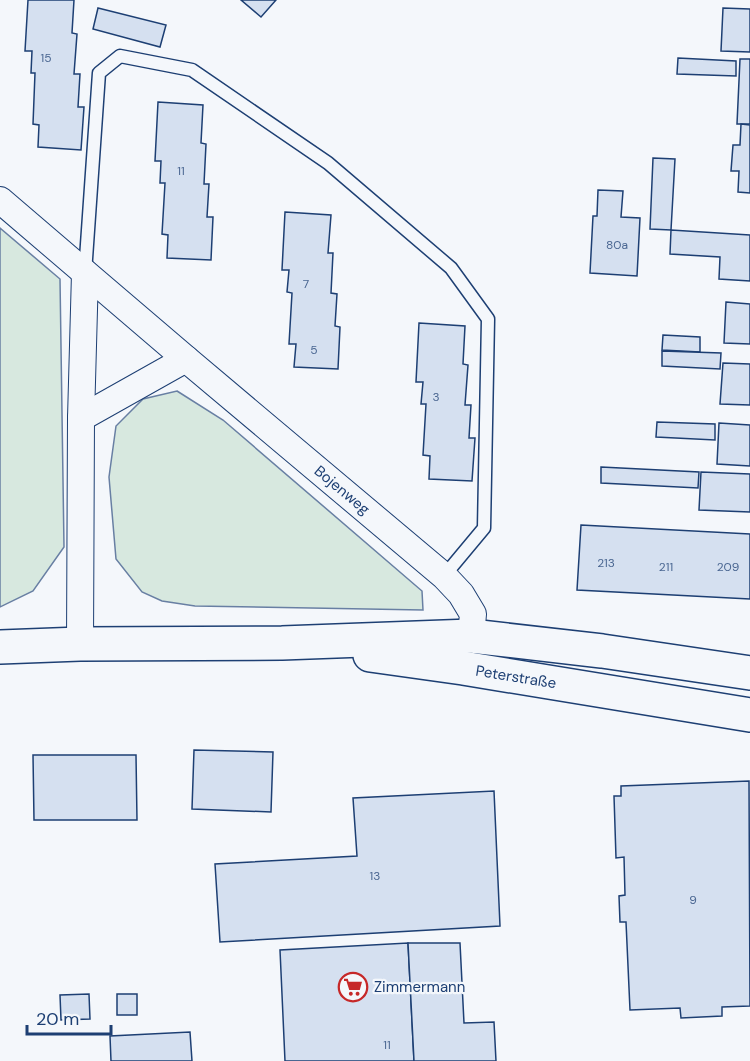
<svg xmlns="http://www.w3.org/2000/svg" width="750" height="1061" font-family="'DM Sans',sans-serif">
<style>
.green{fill:#d7e8df;stroke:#687fa3;stroke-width:1.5}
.building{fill:#d5e0f0;stroke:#1d3f73;stroke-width:1.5}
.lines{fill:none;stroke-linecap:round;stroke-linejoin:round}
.lane-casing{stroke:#1d3f73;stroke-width:15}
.street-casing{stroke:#1d3f73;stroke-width:28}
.secondary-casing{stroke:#1d3f73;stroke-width:36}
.lane{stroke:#f4f7fb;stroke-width:12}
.street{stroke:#f4f7fb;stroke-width:26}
.secondary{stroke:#f4f7fb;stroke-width:33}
.labels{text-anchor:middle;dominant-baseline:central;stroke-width:4.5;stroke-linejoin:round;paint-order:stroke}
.number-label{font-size:12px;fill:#4b6792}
.street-label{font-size:15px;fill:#1d3f73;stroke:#f4f7fb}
.poi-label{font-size:15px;fill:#1d3f73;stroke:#f4f7fb;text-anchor:start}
</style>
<rect width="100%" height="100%" fill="#f4f7fb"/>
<!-- green -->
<g class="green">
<path d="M 0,228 L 60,279 L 64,547 L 33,591 L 0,607 Z"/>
<path d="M 177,391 L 223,420 L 422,591 L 423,610 L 195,606 L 162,601 L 142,592 L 116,559 L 109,477 L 116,426 L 143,399 Z"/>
</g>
<!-- building -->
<g class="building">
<path d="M 28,0 L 74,0 L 72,33 L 77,34 L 74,74 L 80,74 L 78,107 L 84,107 L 81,150 L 38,147 L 39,125 L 33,124 L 35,73 L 31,73 L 32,51 L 25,51 Z"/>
<path d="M 241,0 L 276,0 L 261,17 Z"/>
<path d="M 98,8 L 166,25 L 160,47 L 93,29 Z"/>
<path d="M 723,8 L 750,9 L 750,52 L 721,51 Z"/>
<path d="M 678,58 L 736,61 L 736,76 L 677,74 Z"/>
<path d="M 740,59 L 750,59 L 750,124 L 737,124 Z"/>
<path d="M 158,102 L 203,105 L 201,143 L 206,144 L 204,184 L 209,184 L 207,217 L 213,217 L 211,260 L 167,258 L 168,235 L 162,234 L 165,183 L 160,183 L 161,161 L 155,161 Z"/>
<path d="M 741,124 L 750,125 L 750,193 L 738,192 L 739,171 L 731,171 L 733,145 L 740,145 Z"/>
<path d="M 653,158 L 675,159 L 671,230 L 650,229 Z"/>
<path d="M 598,190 L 623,191 L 621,217 L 640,218 L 637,276 L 590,273 L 593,216 L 597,216 Z"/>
<path d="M 285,212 L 331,215 L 328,253 L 333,253 L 331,293 L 337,294 L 335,326 L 340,327 L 338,369 L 294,367 L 296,344 L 289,344 L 292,293 L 287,292 L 289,270 L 282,270 Z"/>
<path d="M 671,230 L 750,235 L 750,281 L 719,279 L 720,257 L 670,254 Z"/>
<path d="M 726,302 L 750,304 L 750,344 L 724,343 Z"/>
<path d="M 419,323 L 465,326 L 463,364 L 468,365 L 465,405 L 471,405 L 469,438 L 475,438 L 472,481 L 429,479 L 430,456 L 423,455 L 426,404 L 421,404 L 423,382 L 416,382 Z"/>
<path d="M 663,335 L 700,337 L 700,352 L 662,350 Z"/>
<path d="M 662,351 L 721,353 L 720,369 L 662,366 Z"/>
<path d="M 723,363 L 750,364 L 750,405 L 720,404 Z"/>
<path d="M 657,422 L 715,424 L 715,440 L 656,437 Z"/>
<path d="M 719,423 L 750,425 L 750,466 L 717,464 Z"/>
<path d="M 601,467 L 699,472 L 698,488 L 601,483 Z"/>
<path d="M 701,472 L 750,474 L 750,512 L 699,510 Z"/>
<path d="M 581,525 L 750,534 L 750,599 L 577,590 Z"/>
<path d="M 194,750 L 273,752 L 271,812 L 192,809 Z"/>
<path d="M 33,755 L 136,755 L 137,820 L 34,820 Z"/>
<path d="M 749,781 L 750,1006 L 722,1007 L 722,1016 L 681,1018 L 680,1008 L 630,1010 L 626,922 L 620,922 L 619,896 L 625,895 L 624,857 L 616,858 L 614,796 L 621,796 L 621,786 Z"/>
<path d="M 494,791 L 500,926 L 220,942 L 215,864 L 357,856 L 353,798 Z"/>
<path d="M 408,943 L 414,1061 L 285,1061 L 280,950 Z"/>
<path d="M 408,943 L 460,943 L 464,1023 L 494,1022 L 496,1061 L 414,1061 Z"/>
<path d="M 89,994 L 90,1019 L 61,1020 L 60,995 Z"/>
<rect x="117" y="994" width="20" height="21"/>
<path d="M 190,1032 L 192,1061 L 111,1061 L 110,1036 Z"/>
</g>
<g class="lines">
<!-- lane casing -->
<g class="lane-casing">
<path id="lane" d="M 85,273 L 99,73 L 120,56 L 192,70 L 328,163 L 451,268 L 488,319 L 484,528 L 444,576"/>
</g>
<!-- street casing -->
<g class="street-casing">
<g id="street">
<path d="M 0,200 L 186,359 L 444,576 L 461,594 L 473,614 L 471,636"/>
<path d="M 81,418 L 186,359"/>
<path d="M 80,644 L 81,418 L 85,273"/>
</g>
</g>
<!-- secondary casing -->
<g class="secondary-casing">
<g id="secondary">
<path d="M 0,647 L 80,644 L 282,643 L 471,636 L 602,651 L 750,673"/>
<path d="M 370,655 L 463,668 L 750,715"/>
</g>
</g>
<!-- lane -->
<use href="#lane" class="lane"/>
<!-- street -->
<use href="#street" class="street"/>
<!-- secondary -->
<use href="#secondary" class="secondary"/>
</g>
<!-- icons -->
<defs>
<g id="supermarket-ring" transform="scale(1.5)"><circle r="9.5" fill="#f4f7fb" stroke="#c62828" stroke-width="1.5"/><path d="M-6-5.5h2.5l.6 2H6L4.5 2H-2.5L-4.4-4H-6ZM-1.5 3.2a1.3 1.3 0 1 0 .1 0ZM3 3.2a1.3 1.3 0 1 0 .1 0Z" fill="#c62828"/></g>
</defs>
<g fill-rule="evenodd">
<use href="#supermarket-ring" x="353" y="987"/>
</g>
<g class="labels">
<!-- number labels -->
<g class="number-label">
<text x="46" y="58">15</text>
<text x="181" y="171">11</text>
<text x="617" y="245">80a</text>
<text x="306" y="284">7</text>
<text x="314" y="350">5</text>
<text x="436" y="397">3</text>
<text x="606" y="563">213</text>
<text x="666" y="567">211</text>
<text x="728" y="567">209</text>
<text x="375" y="876">13</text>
<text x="693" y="900">9</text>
<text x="387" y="1045">11</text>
</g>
<!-- street labels -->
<g class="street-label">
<text transform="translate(342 490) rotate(40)">Bojenweg</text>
<text transform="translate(516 677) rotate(9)">Peterstraße</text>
</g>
<!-- poi labels -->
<g class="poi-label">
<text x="374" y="987">Zimmermann</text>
</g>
</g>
<!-- scale -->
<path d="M27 1025v9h84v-9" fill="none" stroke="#1d3f73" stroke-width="3"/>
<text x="36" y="1025" font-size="18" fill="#1d3f73" stroke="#f4f7fb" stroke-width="4.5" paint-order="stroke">20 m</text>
</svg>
